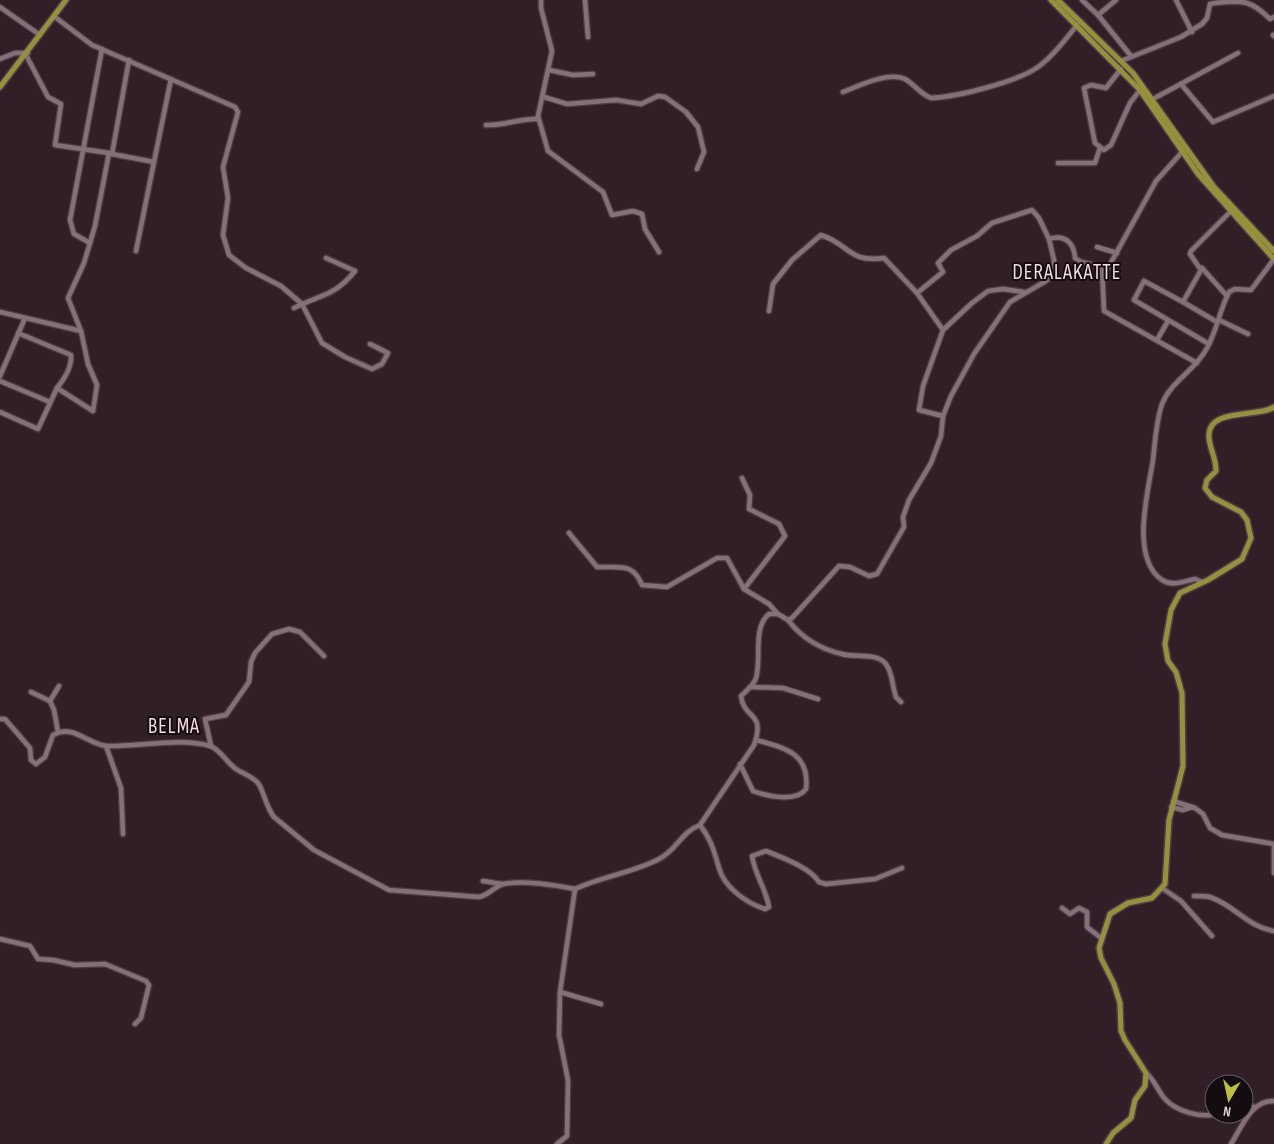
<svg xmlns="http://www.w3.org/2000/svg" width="1274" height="1144" font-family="'Sofia Sans Condensed',sans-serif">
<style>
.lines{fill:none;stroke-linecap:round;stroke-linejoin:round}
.minor-casing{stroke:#4c3d45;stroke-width:7}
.major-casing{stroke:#4c3d45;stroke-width:8}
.minor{stroke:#856f79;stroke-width:4.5}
.major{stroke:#968f3d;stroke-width:5}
.labels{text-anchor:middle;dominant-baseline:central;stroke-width:4;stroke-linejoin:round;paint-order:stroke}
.quarter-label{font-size:21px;letter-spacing:1px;fill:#f4dbe6;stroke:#140c10}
</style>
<rect width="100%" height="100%" fill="#311f28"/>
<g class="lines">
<!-- minor casing -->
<g class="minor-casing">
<g id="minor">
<path d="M 541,0 L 541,8 L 552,51 L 538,116 L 548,151 L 603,192 L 612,215 L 633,211 L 642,214 L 645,229 L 659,252"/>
<path d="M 585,0 L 588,37"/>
<path d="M 1082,0 L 1098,15 L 1116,0"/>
<path d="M 1176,0 L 1192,32"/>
<path d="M 0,7 L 40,35"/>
<path d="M 1098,15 L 1131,56"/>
<path d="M 55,17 L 92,45 L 235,107 L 238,112 L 223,167 L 228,198 L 223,235 L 229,255 L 246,268 L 281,286 L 302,304 L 322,343 L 345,357 L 372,369 L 382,364 L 388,353 L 370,344"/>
<path d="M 1273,35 L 1274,36"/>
<path d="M 26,55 L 48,97 L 61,104 L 55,145 L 109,153"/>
<path d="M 0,59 L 15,53 L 28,53"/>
<path d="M 1121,61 L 1181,37 L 1202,24 L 1207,18 L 1210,4 L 1215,3 C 1243,0 1251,0 1270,19 L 1274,17"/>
<path d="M 1121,69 L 1106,88 L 1091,85 L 1084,88 L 1095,143 L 1104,150 L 1111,145 L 1130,103 L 1140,90"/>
<path d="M 549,70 L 573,75 L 593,74"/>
<path d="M 1181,84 L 1213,122 L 1274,96"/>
<path d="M 843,92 C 858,86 889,71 905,79 C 914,84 920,94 931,98 C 956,97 1017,82 1038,67 C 1053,56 1065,40 1077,25"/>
<path d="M 544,97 L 567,104 L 616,100 L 641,104 L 658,96 L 665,97 L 686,112 L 698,127 L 704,152 L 697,169"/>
<path d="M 1153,99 L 1238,53"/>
<path d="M 486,125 C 504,126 520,118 538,119 L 538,116"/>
<path d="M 112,154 L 154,162 L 171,79"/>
<path d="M 1058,163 L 1095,163 L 1100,148"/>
<path d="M 90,243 L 74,234 L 70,220 L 102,49"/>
<path d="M 1097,247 L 1117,253"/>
<path d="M 136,251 L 154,162"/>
<path d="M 1102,267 L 1104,311 L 1197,363"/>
<path d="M 1202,268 L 1227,296"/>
<path d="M 917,293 L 943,272 L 938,263 L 951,250 L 977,236 L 992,223 L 1032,210 L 1039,218 L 1049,239"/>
<path d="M 1183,302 L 1217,322"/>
<path d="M 294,308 C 321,294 334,297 355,271 L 326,258"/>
<path d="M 769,311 L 773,284 L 792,260 L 821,235 C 851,245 848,263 884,258 L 917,293 L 943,330"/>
<path d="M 0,312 L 81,331"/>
<path d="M 1219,320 L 1248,334"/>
<path d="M 18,333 L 71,355 C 72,368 64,379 57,388"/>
<path d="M 1157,340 L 1168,321"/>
<path d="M 1209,344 L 1134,300 L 1144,281 L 1183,302 L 1201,270 L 1190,254 L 1191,251 L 1230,212"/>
<path d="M 0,376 L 25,318"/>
<path d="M 0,381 L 50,402"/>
<path d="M 0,412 L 38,429 L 57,388 L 93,411 L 97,385 L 88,364 L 81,331 L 68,298 L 84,263 L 95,226 L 109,153 L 112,154 L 129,60"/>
<path d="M 943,416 L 919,410 L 923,386 L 943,330 L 972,303 L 988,291 L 1003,289 L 1024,292"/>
<path d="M 742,478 L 750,495 L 749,509 L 779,524 L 785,536 L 744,589"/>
<path d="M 569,533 L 597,567 C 619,568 633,562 642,585 L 667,587 L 717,558 L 727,558 L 744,589 L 769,604 L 778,614"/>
<path d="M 1202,582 L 1195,579 C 1184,581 1173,587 1162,580 C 1130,558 1148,492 1153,460 C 1155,442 1156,422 1162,404 C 1171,381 1196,370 1207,348 C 1217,330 1220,309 1229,292 L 1235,289 L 1251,290 L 1274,259"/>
<path d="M 788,620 C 801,637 820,649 842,654 C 855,658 877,652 886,664 C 893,674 892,686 896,697 L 901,702"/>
<path d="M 750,687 L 783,688 L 818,699"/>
<path d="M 31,692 L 50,701 L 54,710 L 58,732"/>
<path d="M 50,701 L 59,686"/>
<path d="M 0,719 L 5,719 L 30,748 L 31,760 L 36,764 L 45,757 L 53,735 C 73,723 88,745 107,746 C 137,747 182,737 210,746 C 220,749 227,763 236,769 C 242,773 253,777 258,783 C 263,789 266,807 274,817 L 314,850 L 389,890 L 479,897 C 489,895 495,886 503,884 C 522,880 556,885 575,889"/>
<path d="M 106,746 L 121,788 L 123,834"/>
<path d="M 211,746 L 205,719 L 226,715 L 228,712 L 249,682 L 251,662 L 255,653 L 272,634 L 289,629 L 300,632 L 324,656"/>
<path d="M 740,764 L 753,791 C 767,796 796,803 806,789 C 810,753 785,748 756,740"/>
<path d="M 1173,801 L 1195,808 L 1203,814 L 1210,828 L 1222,835 L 1274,844"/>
<path d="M 1171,807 L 1183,810 L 1192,807"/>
<path d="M 700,825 C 711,839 714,851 719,868 C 724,887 746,903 765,909 L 769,907 C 766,889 755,875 752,856 L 766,851 C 781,857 811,868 819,882 L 826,884 L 875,879 L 902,868"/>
<path d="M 1274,847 L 1274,873"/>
<path d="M 483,881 L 502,884"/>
<path d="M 1162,888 L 1181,901 L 1212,936"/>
<path d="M 1194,896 C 1199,896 1206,896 1210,897 C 1234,905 1248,927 1274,931"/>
<path d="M 1062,908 L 1070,914 L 1079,908 L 1087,912 L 1087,927 L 1101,938"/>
<path d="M 0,939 L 30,946 L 38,959 L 53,960 L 75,965 L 105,964 L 146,981 L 149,985 L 141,1018 L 135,1024"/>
<path d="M 560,992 L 601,1004"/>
<path d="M 1146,1073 C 1155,1080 1157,1090 1165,1099 C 1177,1112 1201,1118 1217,1114"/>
<path d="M 1244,1103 L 1254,1107"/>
<path d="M 557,1144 L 567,1136 L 568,1080 L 559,1035 L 560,992 L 575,889 C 602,876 633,873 659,859 C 677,850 681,832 700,825 L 754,745 C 766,711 744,720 741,696 C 747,690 754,685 756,678 C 762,658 752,628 769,614 L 778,614 L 788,620 L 792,618 L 839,566 L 850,567 L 869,576 L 877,574 L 904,527 L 903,517 L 909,500 L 931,463 L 941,436 L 943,416 L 951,396 L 974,354 L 1010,302 L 1046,281 L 1052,275 L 1054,260 L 1049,239 C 1064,234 1074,242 1075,258 L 1081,262 L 1108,268 L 1156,181 L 1183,151"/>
<path d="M 1231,1144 C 1242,1127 1251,1100 1274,1101"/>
</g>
</g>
<!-- major casing -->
<g class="major-casing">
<g id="major">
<path d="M 1051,0 L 1140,90 L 1198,174 L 1274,259"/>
<path d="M 1058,0 L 1133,73 L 1214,187 L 1274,251"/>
<path d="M 0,87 L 66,0"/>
<path d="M 1106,1144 L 1113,1133 L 1131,1118 L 1135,1100 L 1145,1086 L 1146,1073 L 1125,1040 L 1121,1031 L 1120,1003 L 1114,984 L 1101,958 L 1099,948 L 1110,914 L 1128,903 L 1152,898 L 1165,884 L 1169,820 L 1183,766 L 1182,693 L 1176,672 L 1168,661 L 1165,644 L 1171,610 L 1180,593 L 1208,580 L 1242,559 L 1251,538 L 1247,520 L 1241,512 L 1212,497 L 1205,488 L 1207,480 L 1216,471 C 1216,457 1209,447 1209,437 C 1207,407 1259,418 1274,407"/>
</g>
</g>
<!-- minor -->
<use href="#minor" class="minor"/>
<!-- major -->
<use href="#major" class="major"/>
</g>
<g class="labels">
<!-- quarter labels -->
<g class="quarter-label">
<text x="1067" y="272">DERALAKATTE</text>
<text x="174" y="726">BELMA</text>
</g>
</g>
<!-- north arrow -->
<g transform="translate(1229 1099) rotate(189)"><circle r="24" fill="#140c10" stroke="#655c60"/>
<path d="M0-4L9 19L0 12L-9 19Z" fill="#bbc044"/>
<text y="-8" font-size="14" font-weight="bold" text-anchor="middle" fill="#dfd3d8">N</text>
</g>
</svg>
